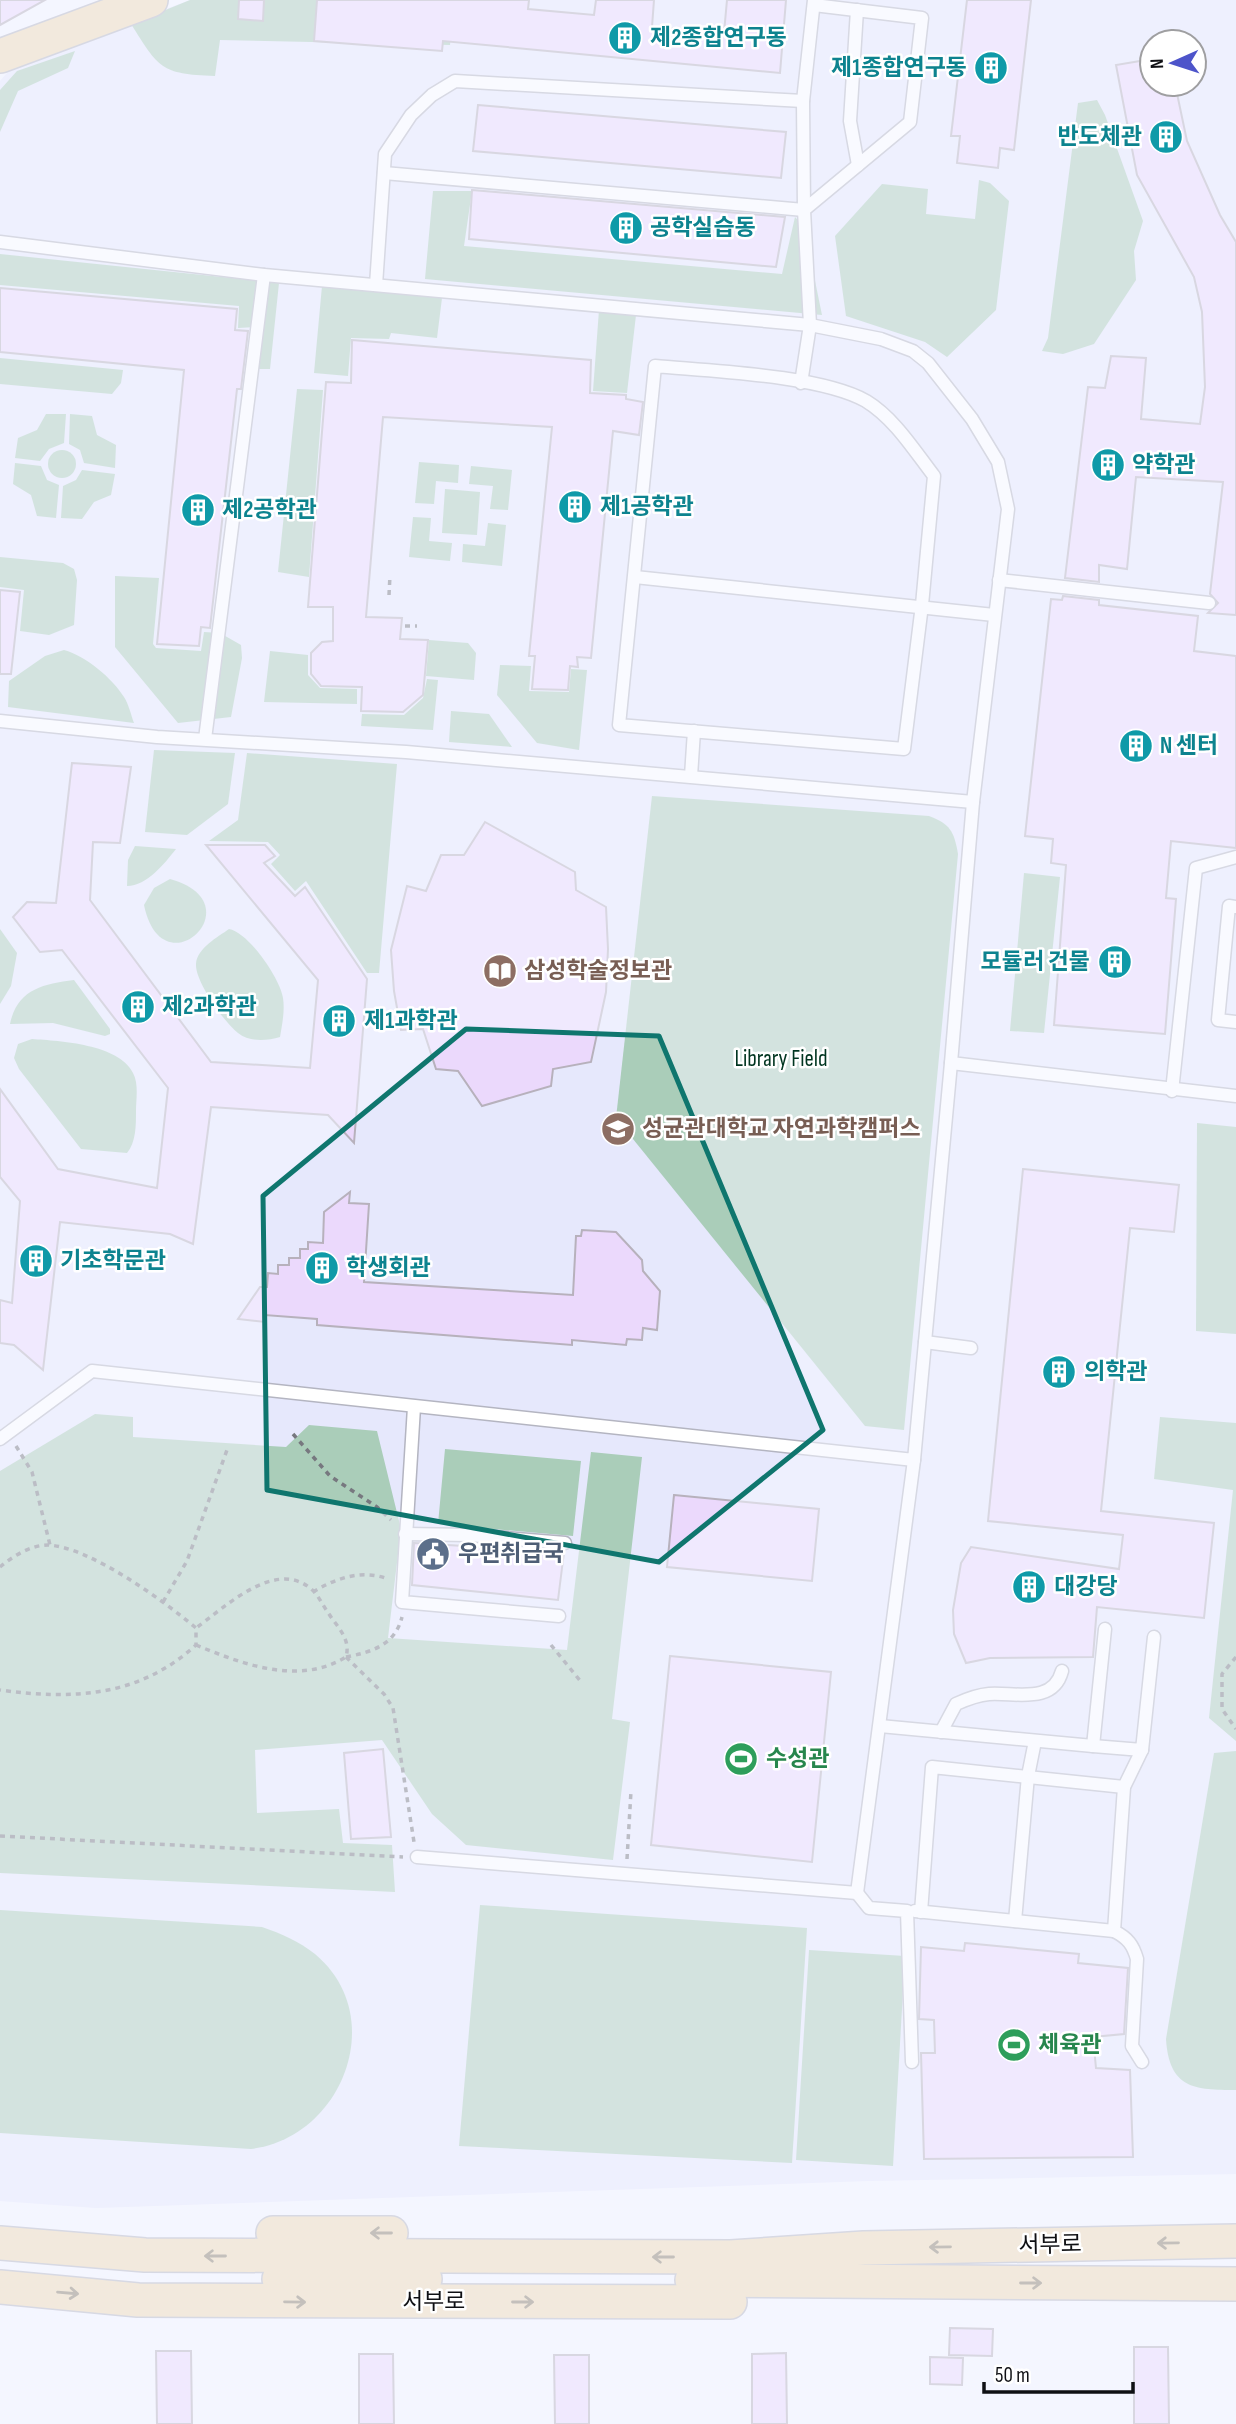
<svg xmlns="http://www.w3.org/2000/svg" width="1236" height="2424" font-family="'Sofia Sans Condensed','Noto Sans KR',sans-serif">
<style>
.built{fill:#e6e8fc;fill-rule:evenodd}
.green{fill:#aacdb9}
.building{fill:#ebd9fc;stroke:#b7b1bc;stroke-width:2}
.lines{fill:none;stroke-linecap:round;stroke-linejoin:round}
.lane-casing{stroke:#b4b5c1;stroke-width:15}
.secondary-casing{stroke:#b4b5c1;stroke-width:36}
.path{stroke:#77787f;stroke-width:3.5;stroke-dasharray:5 5;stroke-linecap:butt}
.lane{stroke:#fff;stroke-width:12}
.secondary{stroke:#efdab4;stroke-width:33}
.oneway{stroke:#8a7f6c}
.marked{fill:none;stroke:#0f766e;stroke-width:5;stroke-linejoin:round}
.labels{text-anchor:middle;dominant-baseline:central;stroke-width:5;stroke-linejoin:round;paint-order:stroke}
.culture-label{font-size:23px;font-weight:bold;fill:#0d838f;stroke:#fff;text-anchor:start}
.education-label{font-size:23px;font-weight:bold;fill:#785e54;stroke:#fff;text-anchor:start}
.park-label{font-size:23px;fill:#003520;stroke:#fff}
.service-label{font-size:23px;font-weight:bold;fill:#4e5e75;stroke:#fff;text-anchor:start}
.leisure-label{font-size:23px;font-weight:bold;fill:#27864d;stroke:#fff;text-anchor:start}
.street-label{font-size:23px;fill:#0f1014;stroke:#fff}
</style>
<rect width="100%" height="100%" fill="#f4f5ff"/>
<!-- built -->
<path class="built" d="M 190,0 L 1236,0 L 1236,2174 L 868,2181 L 96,2208 L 0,2201 L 0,81 L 13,66 ZM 1152,42 L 1194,42 L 1194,84 L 1152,84 Z"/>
<!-- green -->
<g class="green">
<path d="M 190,0 L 454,0 L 450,45 L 220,40 L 215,76 C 160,74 159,68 131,24 Z"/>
<path d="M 75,51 L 68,68 L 18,91 L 0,132 L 0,90 L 17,71 Z"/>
<path d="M 1097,100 L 1105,115 L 1143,221 L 1134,251 L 1136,280 L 1094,344 L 1063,354 L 1042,351 L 1048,338 L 1078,103 Z"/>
<path d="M 979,180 L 990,183 L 1009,201 L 996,310 L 947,357 L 925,342 L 846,316 L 835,236 L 882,184 L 928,189 L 926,214 L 975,219 Z"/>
<path d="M 433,191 L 472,191 L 464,246 L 782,274 L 795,217 L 804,227 L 822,315 L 425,279 Z"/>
<path d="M 0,254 L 279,283 L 270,369 L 254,369 L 257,327 L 238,328 L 239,306 L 0,285 Z"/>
<path d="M 322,286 L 442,298 L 437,338 L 391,333 L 389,339 L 351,338 L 348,376 L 314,373 Z"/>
<path d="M 599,310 L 636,315 L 627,393 L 593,391 Z"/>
<path d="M 0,358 L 123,370 L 121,383 L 112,394 L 0,384 Z"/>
<path d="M 297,389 L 323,390 L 309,577 L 278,572 Z"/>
<path d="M 46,414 L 66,414 L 64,443 L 49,449 L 40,461 L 15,458 L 18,438 L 37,430 Z"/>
<path d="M 70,414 L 92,416 L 97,435 L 116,445 L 115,468 L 84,463 L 80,450 L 69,444 Z"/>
<circle cx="62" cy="464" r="14"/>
<path d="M 419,462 L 459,465 L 458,483 L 436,481 L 434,504 L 415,503 Z"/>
<path d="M 15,463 L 41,466 L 47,480 L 59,485 L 56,518 L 37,516 L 31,495 L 13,484 Z"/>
<path d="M 471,466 L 512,470 L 508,510 L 490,509 L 493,486 L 469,484 Z"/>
<path d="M 82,470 L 115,474 L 111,495 L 94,502 L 82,519 L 61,518 L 63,486 L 76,480 Z"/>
<path d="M 445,489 L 480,492 L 477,535 L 442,533 Z"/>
<path d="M 413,517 L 431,518 L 429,541 L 452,543 L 450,561 L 409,557 Z"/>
<path d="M 488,523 L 506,525 L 502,566 L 462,562 L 463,544 L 485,546 Z"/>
<path d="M 0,557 L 63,563 L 74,569 L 77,580 L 74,625 L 49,635 L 20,631 L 24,590 L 0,587 Z"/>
<path d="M 115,576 L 159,578 L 153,644 L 156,648 L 201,651 L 204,632 L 220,633 L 241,645 L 242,658 L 231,717 L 178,723 L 115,647 Z"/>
<path d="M 429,640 L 468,643 L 476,653 L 474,680 L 426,676 Z"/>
<path d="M 64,650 C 86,656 112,678 124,697 C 129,705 131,715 134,723 L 8,707 L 9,681 L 45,656 Z"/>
<path d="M 270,651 L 308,655 L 308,675 L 320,688 L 357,689 L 357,704 L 264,702 Z"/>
<path d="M 500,665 L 531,666 L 529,691 L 569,692 L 571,669 L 587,670 L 579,750 L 537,743 L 497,695 Z"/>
<path d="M 427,679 L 438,680 L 433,730 L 361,726 L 362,714 L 404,715 L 423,698 Z"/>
<path d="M 451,711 L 489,714 L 512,747 L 449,742 Z"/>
<path d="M 154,750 L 235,753 L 228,804 L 187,835 L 145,832 Z"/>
<path d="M 247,753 L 397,764 L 379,973 L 367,973 L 306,881 L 295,891 L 271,864 L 280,855 L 268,842 L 209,841 L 238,820 Z"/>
<path d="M 652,796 L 929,816 C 950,824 954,831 958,854 L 904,1430 L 865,1426 L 616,1118 Z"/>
<path d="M 135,846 L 176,849 C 165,863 147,886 127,886 L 128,860 Z"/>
<path d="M 1024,873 L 1060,877 L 1044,1033 L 1010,1031 Z"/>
<path d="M 170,879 C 257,903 162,993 144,905 L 154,888 Z"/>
<path d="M 0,929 L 17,953 L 11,986 L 0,1004 Z"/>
<path d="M 229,929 C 248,932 280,978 283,998 C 285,1011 282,1025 280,1037 C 266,1041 249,1042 238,1033 C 224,1022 195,981 196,964 C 197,948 218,937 229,929 Z"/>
<path d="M 74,980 L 110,1029 L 110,1034 L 105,1036 L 53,1023 L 10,1024 C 17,990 42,984 74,980 Z"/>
<path d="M 32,1039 C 60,1041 119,1044 133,1073 C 139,1084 136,1100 136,1111 C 136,1126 136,1142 127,1153 L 81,1149 L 19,1069 L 14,1058 L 18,1044 Z"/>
<path d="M 1197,1123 L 1236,1127 L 1236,1334 L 1196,1331 Z"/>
<path d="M 95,1414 L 133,1417 L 133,1437 L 286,1447 L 309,1425 L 377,1431 L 401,1529 L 388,1638 L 567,1650 L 591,1452 L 642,1457 L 612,1719 L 630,1722 L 613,1860 L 466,1845 L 432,1814 L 382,1740 L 255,1750 L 257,1813 L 339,1809 L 343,1843 L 392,1845 L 395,1892 L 0,1873 L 0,1471 Z"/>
<path d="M 1160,1417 L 1236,1423 L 1236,1741 L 1209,1718 L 1233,1490 L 1154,1479 Z"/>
<path d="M 445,1449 L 581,1461 L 573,1536 L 438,1524 Z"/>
<path d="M 1236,1751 L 1236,2090 C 1195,2090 1169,2089 1166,2039 L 1214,1753 Z"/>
<path d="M 480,1905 L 807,1928 L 792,2163 L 459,2146 Z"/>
<path d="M 0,1910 L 262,1927 C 280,1933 300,1942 315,1954 C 390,2017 342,2138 251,2149 L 0,2133 Z"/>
<path d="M 809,1950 L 905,1956 L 893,2166 L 796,2160 Z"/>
</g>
<!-- building -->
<g class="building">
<path d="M 0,0 L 45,0 L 0,25 Z"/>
<path d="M 239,0 L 264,0 L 263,21 L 238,19 Z"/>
<path d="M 317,0 L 529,0 L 528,9 L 594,15 L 596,0 L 654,0 L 652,27 L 724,33 L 727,0 L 786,0 L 780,73 L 443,41 L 442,51 L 314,41 Z"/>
<path d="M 967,0 L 1031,0 L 1014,150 L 1000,148 L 998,168 L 957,163 L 960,136 L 951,136 Z"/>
<path d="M 1152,59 L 1152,84 L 1175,84 L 1187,141 L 1220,215 L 1236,242 L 1236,615 L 1208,613 L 1218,603 L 1210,594 L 1223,482 L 1136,477 L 1127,569 L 1099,565 L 1099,582 L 1065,578 L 1088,387 L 1105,388 L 1111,356 L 1146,358 L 1141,419 L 1200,424 L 1205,387 L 1202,312 L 1194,277 L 1137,175 L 1116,65 Z"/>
<path d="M 478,105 L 786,132 L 781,178 L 473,151 Z"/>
<path d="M 472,190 L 785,217 L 776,267 L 469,239 Z"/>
<path d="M 0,288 L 237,309 L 235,330 L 248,331 L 241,389 L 237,389 L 210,628 L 201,627 L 199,646 L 157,644 L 184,370 L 0,352 Z"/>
<path d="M 352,340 L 591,360 L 590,393 L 626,395 L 626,399 L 643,402 L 639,435 L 613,431 L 591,658 L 577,657 L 578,667 L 570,666 L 568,690 L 532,689 L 535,656 L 529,656 L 552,427 L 383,417 L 366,617 L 402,618 L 400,639 L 428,640 L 423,695 L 403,712 L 361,711 L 362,687 L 321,686 L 311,674 L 311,653 L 322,642 L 333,641 L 333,607 L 308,607 L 326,382 L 351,383 Z"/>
<path d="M 0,590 L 20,592 L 11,674 L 0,674 Z"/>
<path d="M 1063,596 L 1099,600 L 1099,605 L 1198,616 L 1194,651 L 1236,656 L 1236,848 L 1171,841 L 1166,898 L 1176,899 L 1165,1034 L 1054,1025 L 1066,865 L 1051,863 L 1053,839 L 1025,836 L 1051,599 L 1062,600 Z"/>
<path d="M 72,763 L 131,767 L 120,843 L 93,842 L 90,900 L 211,1062 L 310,1068 L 318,980 L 206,845 L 265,845 L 275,856 L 264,863 L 295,896 L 305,887 L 367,979 L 354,1143 L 328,1115 L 211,1107 L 193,1244 L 170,1234 L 60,1222 L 43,1370 L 14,1345 L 0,1343 L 0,1300 L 12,1303 L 20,1201 L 0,1177 L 0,1089 L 58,1169 L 157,1188 L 168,1088 L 62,950 L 40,952 L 13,917 L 27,902 L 56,903 Z"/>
<path d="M 485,822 L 575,872 L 576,890 L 606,907 L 608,949 L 606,992 L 591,1062 L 553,1069 L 551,1086 L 482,1106 L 458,1071 L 436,1069 L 423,1029 L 401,1030 L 394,991 L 391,950 L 407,886 L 426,891 L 441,855 L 464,855 Z"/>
<path d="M 1023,1169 L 1179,1185 L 1174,1232 L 1130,1228 L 1101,1511 L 1214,1523 L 1204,1618 L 1097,1607 L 1093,1657 L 990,1658 L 966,1663 L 954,1634 L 953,1610 L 961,1563 L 971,1547 L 1119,1569 L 1123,1535 L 988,1521 Z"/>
<path d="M 350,1192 L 349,1203 L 369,1204 L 364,1282 L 573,1295 L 576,1236 L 581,1236 L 582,1230 L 616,1232 L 642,1260 L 643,1271 L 660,1291 L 657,1330 L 643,1328 L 642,1340 L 627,1339 L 626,1345 L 572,1340 L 572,1345 L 317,1325 L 317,1319 L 265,1315 L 265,1322 L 238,1319 L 260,1287 L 267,1287 L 268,1273 L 278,1274 L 278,1265 L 289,1265 L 289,1258 L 300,1258 L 300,1249 L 308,1249 L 308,1242 L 323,1243 L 324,1212 Z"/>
<path d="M 674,1495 L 819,1509 L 812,1581 L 667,1567 Z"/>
<path d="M 414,1543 L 564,1552 L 558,1600 L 412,1585 Z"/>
<path d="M 670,1656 L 831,1672 L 812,1862 L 651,1845 Z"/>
<path d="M 383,1749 L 391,1837 L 351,1839 L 344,1753 Z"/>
<path d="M 965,1943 L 1079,1954 L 1078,1963 L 1128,1968 L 1124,2034 L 1093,2037 L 1096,2068 L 1130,2070 L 1133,2157 L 924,2159 L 921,2053 L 935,2053 L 934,2020 L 919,2019 L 921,1947 L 964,1951 Z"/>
<path d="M 950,2328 L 993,2329 L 992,2356 L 949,2355 Z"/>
<path d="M 1134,2347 L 1168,2347 L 1169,2424 L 1134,2424 Z"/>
<path d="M 156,2351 L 191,2351 L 192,2424 L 157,2424 Z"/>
<path d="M 786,2353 L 787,2424 L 752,2424 L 752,2354 Z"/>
<path d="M 359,2354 L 393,2354 L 394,2424 L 359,2424 Z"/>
<path d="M 554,2355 L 589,2355 L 589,2424 L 555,2424 Z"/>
<path d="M 930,2357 L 963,2358 L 962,2385 L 930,2384 Z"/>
</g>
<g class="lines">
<!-- lane casing -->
<g class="lane-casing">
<g id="lane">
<path d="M 857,10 L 850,121 L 858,165"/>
<path d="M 384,173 L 804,210 L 803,101 L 814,0"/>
<path d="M 0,242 L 264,275 L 810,325 L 881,339 L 913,351 L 928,363 L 972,419 L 998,462 L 1008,509 L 973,802 L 951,1063 L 1236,1096"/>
<path d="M 376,285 L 385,154 L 411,115 L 432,95 L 455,81 L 803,101"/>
<path d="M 655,366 C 709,371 820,375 866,401 C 894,418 914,450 934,476 L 922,605 L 904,749 L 619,725 Z"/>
<path d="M 801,383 L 810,325 L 804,210 L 910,122 L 922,18 L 814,5"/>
<path d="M 635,577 L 994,615"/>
<path d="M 999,580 L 1209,603"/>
<path d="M 0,721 L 157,737 L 406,752 L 973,802"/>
<path d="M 205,739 L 264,275"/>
<path d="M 691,776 L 694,731"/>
<path d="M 1236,907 L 1229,906 L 1218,1020 L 1236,1022"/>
<path d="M 1172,1091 L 1196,868 L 1236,857"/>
<path d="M 925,1342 L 971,1348"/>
<path d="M 414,1407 L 402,1602 L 559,1616"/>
<path d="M 0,1439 L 92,1371 L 914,1460 L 951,1063"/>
<path d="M 405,1534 L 470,1535 L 565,1543"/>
<path d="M 880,1726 L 1093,1746 L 1105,1629"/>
<path d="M 941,1732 L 956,1704 C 967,1699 977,1695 989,1694 C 1014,1692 1053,1705 1062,1671"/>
<path d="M 1093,1746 L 1142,1750 L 1154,1637"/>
<path d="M 417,1857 L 857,1893 L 914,1460"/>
<path d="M 857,1893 L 869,1908 L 907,1911 L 912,2062"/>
<path d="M 915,1911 L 1114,1931"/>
<path d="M 921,1912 L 932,1767 L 1124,1787"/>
<path d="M 1015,1921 L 1028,1776 L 1035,1741"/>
<path d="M 1142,2062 L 1132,2046 L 1137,1959 C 1133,1945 1128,1938 1114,1931 L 1124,1787 L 1142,1750"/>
</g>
</g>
<!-- secondary casing -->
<g class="secondary-casing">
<g id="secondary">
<path d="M 0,56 L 151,0"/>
<path d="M 273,2233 L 391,2233"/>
<path d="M 0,2243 L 145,2255 L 731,2257 L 864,2248 L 1236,2241"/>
<path d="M 279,2279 L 425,2279"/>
<path d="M 692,2280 L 1236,2284"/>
<path d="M 0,2287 L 138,2300 L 730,2302"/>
</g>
</g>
<!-- path -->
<g class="path">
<path d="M 389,595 L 390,575"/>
<path d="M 405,626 L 417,626"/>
<path d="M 293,1434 L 330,1476 L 377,1507 L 391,1520"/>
<path d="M 16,1446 L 32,1472 L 50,1545"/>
<path d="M 0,1567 C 13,1556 31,1545 48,1545 C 90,1547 164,1601 196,1628 L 196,1645 C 139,1697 73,1700 0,1690"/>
<path d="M 313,1592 C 336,1578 362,1569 388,1579"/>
<path d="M 163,1602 L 187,1561 L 227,1450"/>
<path d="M 196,1645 C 242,1664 299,1686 346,1657 C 351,1639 338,1628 329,1614 C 323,1606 318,1594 310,1588 C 274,1559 224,1608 196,1628"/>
<path d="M 551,1645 L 582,1683"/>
<path d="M 346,1657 L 384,1694 L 393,1708 L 414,1842"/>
<path d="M 346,1657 C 372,1652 395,1645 402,1617"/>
<path d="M 1236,1657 L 1222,1674 L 1222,1709 L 1236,1729"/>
<path d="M 0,1836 L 403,1857"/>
<path d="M 627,1859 L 631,1791"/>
</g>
<!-- lane -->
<use href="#lane" class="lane"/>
<!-- secondary -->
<use href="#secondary" class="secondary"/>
</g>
<!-- one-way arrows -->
<defs><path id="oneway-shaft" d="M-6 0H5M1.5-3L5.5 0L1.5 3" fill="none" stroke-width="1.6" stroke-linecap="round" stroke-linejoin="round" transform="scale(1.75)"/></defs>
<g class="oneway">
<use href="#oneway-shaft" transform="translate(381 2233) rotate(-180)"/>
<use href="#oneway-shaft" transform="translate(1168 2243) rotate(179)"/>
<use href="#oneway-shaft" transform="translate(940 2247) rotate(179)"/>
<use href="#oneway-shaft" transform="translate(215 2256) rotate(-180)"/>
<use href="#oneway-shaft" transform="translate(663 2257) rotate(-180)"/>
<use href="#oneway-shaft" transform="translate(1031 2283)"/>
<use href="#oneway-shaft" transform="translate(68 2293) rotate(5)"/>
<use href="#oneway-shaft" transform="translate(295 2302) rotate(1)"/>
<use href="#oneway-shaft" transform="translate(523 2302)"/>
</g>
<!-- marked area -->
<path d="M0 0H1236V2424H0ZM 466,1029 L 659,1036 L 823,1430 L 659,1562 L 267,1490 L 263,1196 Z" fill="#f4f5ff" fill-opacity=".55" fill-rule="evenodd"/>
<path class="marked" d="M 466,1029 L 659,1036 L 823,1430 L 659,1562 L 267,1490 L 263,1196 Z"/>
<!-- icons -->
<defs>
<g id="building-disc" transform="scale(1.75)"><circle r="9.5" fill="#0f9aa8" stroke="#fff"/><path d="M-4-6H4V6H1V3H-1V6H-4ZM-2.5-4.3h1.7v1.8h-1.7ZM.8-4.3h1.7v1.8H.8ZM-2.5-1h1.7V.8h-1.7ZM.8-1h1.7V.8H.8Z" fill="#fff"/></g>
<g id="library-disc" transform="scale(1.75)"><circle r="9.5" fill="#8d6e63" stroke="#fff"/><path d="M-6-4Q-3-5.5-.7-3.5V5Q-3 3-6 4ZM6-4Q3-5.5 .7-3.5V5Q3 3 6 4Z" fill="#fff"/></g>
<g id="university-disc" transform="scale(1.75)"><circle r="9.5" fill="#8d6e63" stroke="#fff"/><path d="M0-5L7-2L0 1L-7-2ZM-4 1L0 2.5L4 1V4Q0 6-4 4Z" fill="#fff"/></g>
<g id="civic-disc" transform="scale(1.75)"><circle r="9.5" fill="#5c6f8a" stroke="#fff"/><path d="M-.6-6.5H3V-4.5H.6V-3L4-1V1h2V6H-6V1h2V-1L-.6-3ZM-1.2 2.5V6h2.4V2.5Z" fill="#fff"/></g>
<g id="stadium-disc" transform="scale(1.75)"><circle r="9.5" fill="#2e9e5b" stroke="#fff"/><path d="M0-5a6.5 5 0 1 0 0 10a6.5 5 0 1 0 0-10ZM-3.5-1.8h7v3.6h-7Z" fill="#fff"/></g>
</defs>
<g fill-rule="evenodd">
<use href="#building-disc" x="625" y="38"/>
<use href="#building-disc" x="991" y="68"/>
<use href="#building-disc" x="1166" y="137"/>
<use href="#building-disc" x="626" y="228"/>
<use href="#building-disc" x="1108" y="465"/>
<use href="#building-disc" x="575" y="507"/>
<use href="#building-disc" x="198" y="510"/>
<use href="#building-disc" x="1136" y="746"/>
<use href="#building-disc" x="1115" y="962"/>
<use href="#library-disc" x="500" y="971"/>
<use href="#building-disc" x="138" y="1007"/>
<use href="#building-disc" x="339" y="1021"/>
<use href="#university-disc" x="618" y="1129"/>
<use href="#building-disc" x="36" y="1261"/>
<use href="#building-disc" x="322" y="1268"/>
<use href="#building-disc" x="1059" y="1372"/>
<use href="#civic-disc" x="433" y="1554"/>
<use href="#building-disc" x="1029" y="1587"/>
<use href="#stadium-disc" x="741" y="1759"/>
<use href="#stadium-disc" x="1014" y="2045"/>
</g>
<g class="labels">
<!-- culture labels -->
<g class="culture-label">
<text x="650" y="38">제2종합연구동</text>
<text x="967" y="68" text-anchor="end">제1종합연구동</text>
<text x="1142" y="137" text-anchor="end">반도체관</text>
<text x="650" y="228">공학실습동</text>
<text x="1132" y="465">약학관</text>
<text x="600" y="507">제1공학관</text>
<text x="222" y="510">제2공학관</text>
<text x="1160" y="746">N 센터</text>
<text x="1090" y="962" text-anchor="end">모듈러 건물</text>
<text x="162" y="1007">제2과학관</text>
<text x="364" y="1021">제1과학관</text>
<text x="60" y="1261">기초학문관</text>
<text x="346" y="1268">학생회관</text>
<text x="1084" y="1372">의학관</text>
<text x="1054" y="1587">대강당</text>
</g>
<!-- education labels -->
<g class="education-label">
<text x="524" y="971">삼성학술정보관</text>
<text x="642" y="1129">성균관대학교 자연과학캠퍼스</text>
</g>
<!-- park labels -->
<g class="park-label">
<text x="781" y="1059">Library Field</text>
</g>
<!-- service labels -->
<g class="service-label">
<text x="458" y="1554">우편취급국</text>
</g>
<!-- leisure labels -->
<g class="leisure-label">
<text x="766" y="1759">수성관</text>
<text x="1038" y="2045">체육관</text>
</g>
<!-- street labels -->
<g class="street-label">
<text transform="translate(1050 2245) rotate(-1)">서부로</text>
<text x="434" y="2302">서부로</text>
</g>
</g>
<!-- north arrow -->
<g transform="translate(1173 63) rotate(267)"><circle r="33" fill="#ffffff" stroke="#9f9fa1" stroke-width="2"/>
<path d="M0-5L12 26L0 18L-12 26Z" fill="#4d54ca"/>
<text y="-10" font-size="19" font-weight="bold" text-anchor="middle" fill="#0f1014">N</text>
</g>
<!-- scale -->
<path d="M984 2382v10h149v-10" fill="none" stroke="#0f1014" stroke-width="3.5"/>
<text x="995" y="2382" font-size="21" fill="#0f1014" stroke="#ffffff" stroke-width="5" paint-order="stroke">50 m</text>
</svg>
